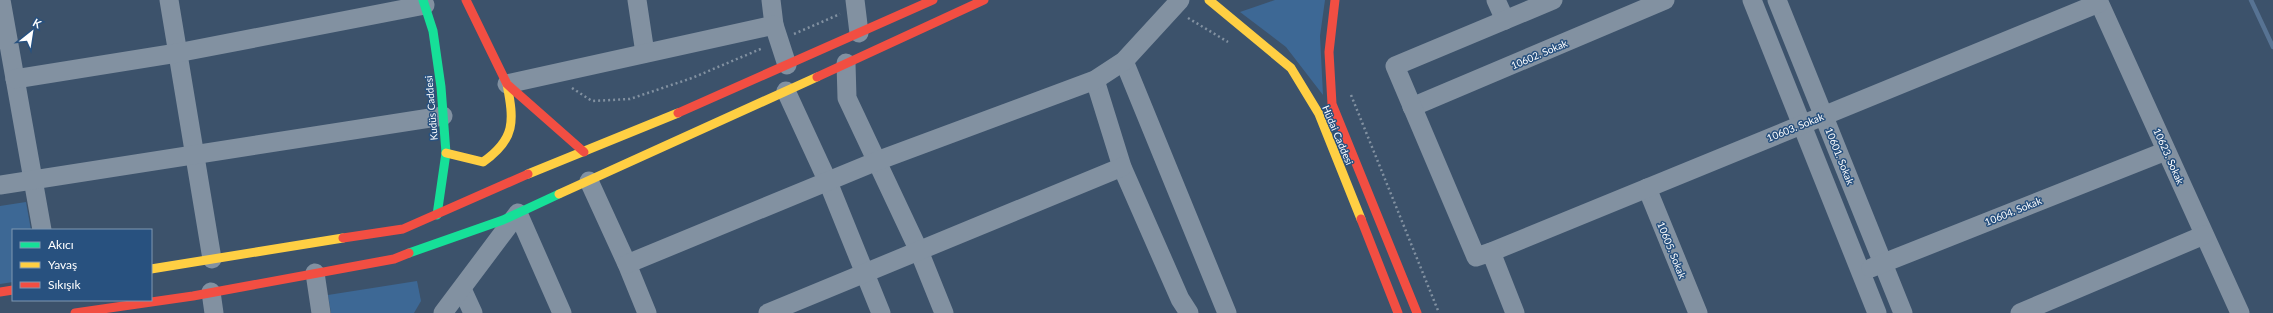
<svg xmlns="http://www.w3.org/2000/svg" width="2273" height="313" font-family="Lato,sans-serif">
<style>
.green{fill:#3d6895}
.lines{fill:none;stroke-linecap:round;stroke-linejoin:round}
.stream{stroke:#577393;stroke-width:4.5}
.path{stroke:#8291a1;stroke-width:2.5;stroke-dasharray:2 3;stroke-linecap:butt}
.street{stroke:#8291a1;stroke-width:19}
.fast{stroke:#16e098;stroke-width:9}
.slow{stroke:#ffcf43;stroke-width:9}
.jam{stroke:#f24e42;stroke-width:9}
.labels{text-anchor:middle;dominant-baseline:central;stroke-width:3;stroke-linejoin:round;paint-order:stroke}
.street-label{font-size:10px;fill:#fff;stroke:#28517f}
</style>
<rect width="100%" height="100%" fill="#3c526b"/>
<!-- green -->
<g class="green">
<path d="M 1275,0 L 1325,0 L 1320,36 L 1323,95 L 1286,47 L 1240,12 Z"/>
<path d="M 26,202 L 31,230 L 13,230 L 13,282 L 0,284 L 0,206 Z"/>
<path d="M 417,281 L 421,301 L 414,313 L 331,313 L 328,295 Z"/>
</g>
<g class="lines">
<!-- stream -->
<path class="stream" d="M 2251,0 L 2273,47"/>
<!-- path -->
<g class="path">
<path d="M 1188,18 L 1228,42"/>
<path d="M 794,34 L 840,14"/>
<path d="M 572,88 L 592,101 L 630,99 L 692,78 L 763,48"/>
<path d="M 1351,95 L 1439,313"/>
</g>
<!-- street -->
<g class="street">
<path d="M 1,0 L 42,230"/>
<path d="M 169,0 L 212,259"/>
<path d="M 637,0 L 645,53"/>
<path d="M 771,0 L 774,25"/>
<path d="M 855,0 L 859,33"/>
<path d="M 1496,0 L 1505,20"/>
<path d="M 1752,0 L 1877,313"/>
<path d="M 1777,0 L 1903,313"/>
<path d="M 2098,0 L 2240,313"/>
<path d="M 1124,61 L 1227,313"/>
<path d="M 846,63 L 847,98 L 919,251 L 944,313"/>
<path d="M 15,79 L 177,53 L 425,5"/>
<path d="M 1095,80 L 1122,167 L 1180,299 L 1189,313"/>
<path d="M 507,84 L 774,25 L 787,65"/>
<path d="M 786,91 L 828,182 L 881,313"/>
<path d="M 1412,107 L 1665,0"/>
<path d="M 589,181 L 627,264 L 647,313"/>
<path d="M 0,185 L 443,116"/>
<path d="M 1647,188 L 1698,313"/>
<path d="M 1491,252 L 2099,3"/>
<path d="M 627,264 L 877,161 L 1095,80 L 1124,61 L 1180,0"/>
<path d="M 1871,268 L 2166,151"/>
<path d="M 315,273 L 321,313"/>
<path d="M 462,289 L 473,313"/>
<path d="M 211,292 L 214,313"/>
<path d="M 443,313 L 518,213 L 562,313"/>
<path d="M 768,313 L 1122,167"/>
<path d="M 1515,313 L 1491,252 L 1476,257 L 1395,66 L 1553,0"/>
<path d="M 2020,313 L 2204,235"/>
</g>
<!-- fast -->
<g class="fast">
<path d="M 423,0 L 433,31 L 441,87 L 446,153 L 437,215"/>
<path d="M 409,253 L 503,220 L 559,194"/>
</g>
<!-- slow -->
<g class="slow">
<path d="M 1209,0 L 1291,68 L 1319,114 L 1361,219"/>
<path d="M 446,153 L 483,162 C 516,139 514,121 507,84"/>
<path d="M 528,174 L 678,113"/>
<path d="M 559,194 L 817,77"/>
<path d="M 151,269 L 343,238"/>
</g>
<!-- jam -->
<g class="jam">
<path d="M 466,0 L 507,84 L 584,152"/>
<path d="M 1335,0 L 1329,52 L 1332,104 L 1417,313"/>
<path d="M 817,77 L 984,0"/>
<path d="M 678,113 L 933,0"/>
<path d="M 1361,219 L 1398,313"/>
<path d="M 343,238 L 403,229 L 528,174"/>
<path d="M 0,292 L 13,290"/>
<path d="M 75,313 L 193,296 L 394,259 L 409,253"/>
</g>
</g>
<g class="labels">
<!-- street labels -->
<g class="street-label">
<text transform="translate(1539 54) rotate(-23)">10602. Sokak</text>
<text transform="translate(431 108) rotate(-95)">Kudüs Caddesi</text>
<text transform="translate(1795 127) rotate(-22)">10603. Sokak</text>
<text transform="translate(1338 135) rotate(67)">Hüdai Caddesi</text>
<text transform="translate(1840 156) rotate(68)">10601. Sokak</text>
<text transform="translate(2169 156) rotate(66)">10623. Sokak</text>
<text transform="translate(2013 211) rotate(-22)">10604. Sokak</text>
<text transform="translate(1672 250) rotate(68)">10605. Sokak</text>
</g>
</g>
<!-- legend -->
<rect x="12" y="229" width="140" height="72" fill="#28517f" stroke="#7e97b2"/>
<rect x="20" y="242" width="20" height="6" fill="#16e098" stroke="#7e97b2"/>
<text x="48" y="249" font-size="12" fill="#ffffff">Akıcı</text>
<rect x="20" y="262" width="20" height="6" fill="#ffcf43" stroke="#7e97b2"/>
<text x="48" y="269" font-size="12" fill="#ffffff">Yavaş</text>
<rect x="20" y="282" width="20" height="6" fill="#f24e42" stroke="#7e97b2"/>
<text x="48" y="289" font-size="12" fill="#ffffff">Sıkışık</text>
<!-- north arrow -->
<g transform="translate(32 32) rotate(30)" stroke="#28517f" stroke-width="3" paint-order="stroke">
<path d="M0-3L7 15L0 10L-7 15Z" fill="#ffffff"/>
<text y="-6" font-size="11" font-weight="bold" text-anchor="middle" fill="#ffffff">K</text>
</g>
</svg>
